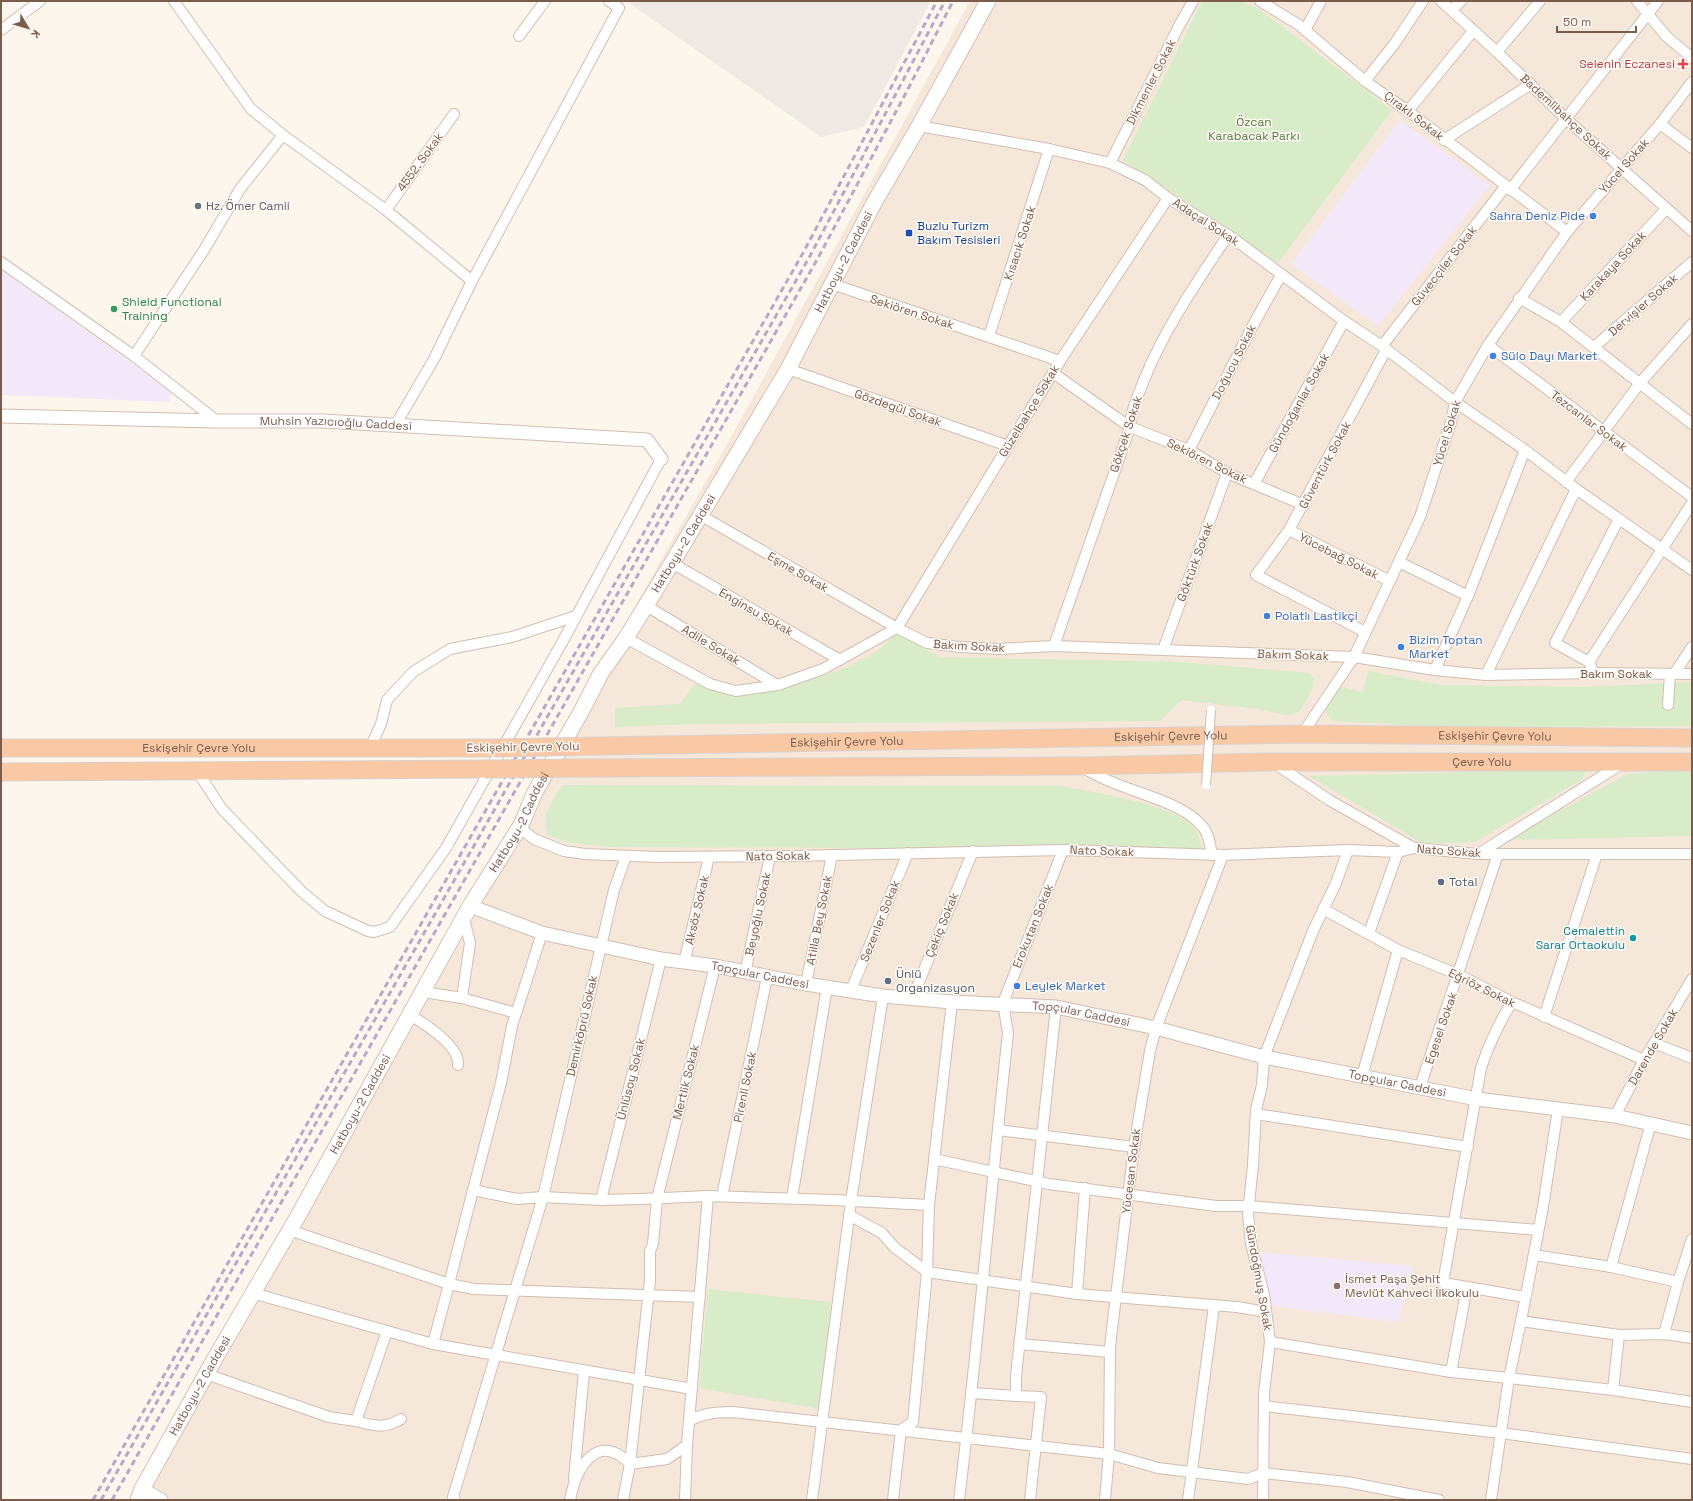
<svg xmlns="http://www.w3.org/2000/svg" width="1693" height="1501" font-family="'Space Grotesk',sans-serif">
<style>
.residential{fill:#f5e8da}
.industrial{fill:#efe9e4}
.education{fill:#f3e8fa}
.green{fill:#d8ecc9}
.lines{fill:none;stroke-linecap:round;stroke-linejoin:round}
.minor-casing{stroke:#d1beb0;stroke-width:12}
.tertiary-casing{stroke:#d1beb0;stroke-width:15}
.secondary-casing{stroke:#d6c0b0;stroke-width:17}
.trunk-casing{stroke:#dad1cd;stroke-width:19}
.minor{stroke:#fff;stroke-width:10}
.tertiary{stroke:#fff;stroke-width:13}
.secondary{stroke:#fff;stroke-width:15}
.trunk{stroke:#f9c8a4;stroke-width:17}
.rail{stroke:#b9a8c9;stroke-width:3;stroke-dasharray:6 4;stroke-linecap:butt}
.pedestrian-bridge-casing{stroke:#d1beb0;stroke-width:10;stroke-linecap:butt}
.trunk-bridge-casing{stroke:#dad1cd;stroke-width:19;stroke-linecap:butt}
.pedestrian-bridge{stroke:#fff;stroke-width:8}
.trunk-bridge{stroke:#f9c8a4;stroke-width:17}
.health-dot{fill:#e0444e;stroke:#fffaf3;stroke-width:1.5}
.worship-dot{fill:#6b7280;stroke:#fffaf3;stroke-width:1.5}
.shop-dot{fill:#3f7fe0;stroke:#fffaf3;stroke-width:1.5}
.transit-dot{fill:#1a4fb4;stroke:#fffaf3;stroke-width:1.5}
.leisure-dot{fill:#2e9e5b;stroke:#fffaf3;stroke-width:1.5}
.service-dot{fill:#5c6f8a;stroke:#fffaf3;stroke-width:1.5}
.culture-dot{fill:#0f9aa8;stroke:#fffaf3;stroke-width:1.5}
.education-dot{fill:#8d6e63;stroke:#fffaf3;stroke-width:1.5}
.labels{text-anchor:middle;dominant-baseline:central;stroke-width:3;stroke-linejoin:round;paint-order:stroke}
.health-label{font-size:12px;fill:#be3a42;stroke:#fffaf3;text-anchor:end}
.street-label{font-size:12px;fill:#7a5c4d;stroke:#fffaf3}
.park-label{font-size:12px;fill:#537a41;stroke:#fffaf3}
.worship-label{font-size:12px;fill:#5b616d;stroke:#fffaf3;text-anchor:start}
.shop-label{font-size:12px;fill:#366cbe;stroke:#fffaf3;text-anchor:start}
.transit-label{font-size:12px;fill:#164399;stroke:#fffaf3;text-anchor:start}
.leisure-label{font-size:12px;fill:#27864d;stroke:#fffaf3;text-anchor:start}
.service-label{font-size:12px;fill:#4e5e75;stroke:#fffaf3;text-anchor:start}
.culture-label{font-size:12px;fill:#0d838f;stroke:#fffaf3;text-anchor:end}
.education-label{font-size:12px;fill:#785e54;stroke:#fffaf3;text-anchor:start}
</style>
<rect width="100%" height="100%" fill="#fdf6ec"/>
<!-- residential -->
<path class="residential" d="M 970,1 L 1692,1 L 1692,1500 L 133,1500 L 488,866 L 740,421 Z"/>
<!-- industrial -->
<path class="industrial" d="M 626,1 L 931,1 L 864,127 L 821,137 Z"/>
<!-- education -->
<g class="education">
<path d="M 1400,120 L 1490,185 L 1378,326 L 1291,264 Z"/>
<path d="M 1,269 L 172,392 L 169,402 L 1,395 Z"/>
<path d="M 1258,1252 L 1412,1266 L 1399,1322 L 1272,1306 Z"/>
</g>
<!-- green -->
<g class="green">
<path d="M 1202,1 L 1241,1 L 1259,9 L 1392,110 L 1278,263 L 1123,160 Z"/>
<path d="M 897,634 L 940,657 L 1180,662 L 1309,673 L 1314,679 L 1313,688 L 1300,711 L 1290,716 L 1257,709 L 1182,700 L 1160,721 L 696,724 L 615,727 L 615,708 L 680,704 L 695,684 L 736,695 L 775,691 L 840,670 L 876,652 Z"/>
<path d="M 1368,671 L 1440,685 L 1583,687 L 1692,682 L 1692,726 L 1445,727 L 1332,721 L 1324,708 L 1338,686 L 1363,692 Z"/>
<path d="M 1585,769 L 1583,779 L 1475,842 L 1423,844 L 1309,776 Z"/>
<path d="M 1692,769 L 1692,836 L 1509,840 L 1510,837 L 1628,774 Z"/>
<path d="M 563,785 L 1059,786 C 1094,792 1167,803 1193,826 C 1198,831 1200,842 1203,849 L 609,847 L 567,842 L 548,835 C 541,814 551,802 563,785 Z"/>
<path d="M 708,1289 L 831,1302 L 820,1409 L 699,1388 Z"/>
</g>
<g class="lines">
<!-- minor casing -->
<g class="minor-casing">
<g id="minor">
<path d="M 174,1 L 251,109 L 283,135 L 386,210 L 472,281"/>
<path d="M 1260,1 L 1299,25 L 1365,81 L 1408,111 L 1567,232"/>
<path d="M 1441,1 L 1497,52 L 1565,118 L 1692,231"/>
<path d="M 1637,1 L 1667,37 L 1692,58"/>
<path d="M 1452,10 L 1461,1"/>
<path d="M 1,30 L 40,1"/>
<path d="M 1305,30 L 1321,1"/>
<path d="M 519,36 L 545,1"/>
<path d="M 1497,52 L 1540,1"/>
<path d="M 1365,81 L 1395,43 L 1423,1"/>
<path d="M 1408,111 L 1473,31"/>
<path d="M 1660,124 L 1692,148"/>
<path d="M 919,126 L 1049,149 L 1110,163 L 1145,180 L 1168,198 L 1234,239 L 1344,321 L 1382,346 L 1455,402 L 1525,450 L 1576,489 L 1692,570"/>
<path d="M 1444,140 L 1531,84"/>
<path d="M 1110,163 L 1180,24 L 1193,1"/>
<path d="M 1510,190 L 1658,1"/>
<path d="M 386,210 L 454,114"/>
<path d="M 1,262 L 134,356 L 217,421"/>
<path d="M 832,284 L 1060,361"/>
<path d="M 1519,298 L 1561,322 L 1692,424"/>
<path d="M 1561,322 L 1666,209"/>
<path d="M 989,336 L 1049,149"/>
<path d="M 1488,345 L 1692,497"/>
<path d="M 1382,346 L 1505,187"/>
<path d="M 1594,347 L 1692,262"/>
<path d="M 134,356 L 204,250 L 240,189 L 283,135"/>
<path d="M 788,369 L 1008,446"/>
<path d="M 1053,373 L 1130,427 L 1189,450 L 1227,473 L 1304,505"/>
<path d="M 396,424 L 434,359 L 472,281 L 619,8 L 609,1"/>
<path d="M 1189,450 L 1252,327 L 1281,275"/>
<path d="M 1566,482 L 1640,383 L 1692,324"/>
<path d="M 1254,484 L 1344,321"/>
<path d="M 700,515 L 897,628 L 927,643 L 960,647 L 997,649 L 1054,646 L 1354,657 L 1435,670 L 1486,675 L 1594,673 L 1692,674"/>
<path d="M 1289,530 L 1390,581"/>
<path d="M 1399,562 L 1468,596"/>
<path d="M 672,563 L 840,660"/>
<path d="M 645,605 L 777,685"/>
<path d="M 1365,632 L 1256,575 L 1289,530 L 1386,350"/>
<path d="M 626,638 L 710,684 L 736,691 L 778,685 L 823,669 L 897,628 L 1060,361 L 1168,198"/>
<path d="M 1054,646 L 1130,427 C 1131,410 1138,396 1144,380 C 1165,328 1197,282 1228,235"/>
<path d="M 1163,650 L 1227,473"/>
<path d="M 1589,662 L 1555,643 L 1619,519"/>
<path d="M 1435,670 L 1468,596 L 1525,450"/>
<path d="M 1594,673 L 1589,662 L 1692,503"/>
<path d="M 1674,674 L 1692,647"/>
<path d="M 1486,675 L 1576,489"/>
<path d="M 1668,705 L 1670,674"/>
<path d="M 1302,734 L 1354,657 L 1420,517 L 1451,422 L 1455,402 L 1488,345 L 1567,232 L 1660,124 L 1692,82"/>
<path d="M 370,748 L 381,724 L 387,700 L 413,672 L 450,649 L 512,637 L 576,616"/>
<path d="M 1274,763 L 1329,800 L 1414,848"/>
<path d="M 1083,768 C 1093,773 1103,779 1114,783 C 1140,794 1184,804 1202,826 C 1209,833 1210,845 1212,855"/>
<path d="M 197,771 L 222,809 L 301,891 L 325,911 L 368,931 L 374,932 L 390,927 L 446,848 L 564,639 L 661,459"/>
<path d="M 521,825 L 524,831 L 534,839 L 564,851 L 585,854 L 657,857 L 791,856 L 1063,850 L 1223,855 L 1348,850 L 1398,852 L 1414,848 L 1478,854 L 1692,854"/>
<path d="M 1478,854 L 1623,763"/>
<path d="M 1323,909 L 1398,950 L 1459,975 L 1512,1002 L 1644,1060"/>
<path d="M 464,919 L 470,943 L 462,998 L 516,1013"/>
<path d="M 1369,933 L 1398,852"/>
<path d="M 684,963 L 709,857"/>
<path d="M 745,973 L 770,856"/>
<path d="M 806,984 L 832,855"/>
<path d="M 851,990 L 908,853"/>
<path d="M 423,992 L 462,998"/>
<path d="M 912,999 L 973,851"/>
<path d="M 410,1015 C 425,1024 460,1046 458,1065"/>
<path d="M 1544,1017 L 1597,854"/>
<path d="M 1656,1044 L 1692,1058"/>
<path d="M 1362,1076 L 1398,950"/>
<path d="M 1420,1087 L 1498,854"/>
<path d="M 1558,1109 L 1543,1207 L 1521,1321 L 1619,1335 L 1664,1334 L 1692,1338"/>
<path d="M 1256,1114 L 1468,1147"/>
<path d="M 1615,1116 L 1644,1060 L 1692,979"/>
<path d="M 998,1130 L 1134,1147"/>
<path d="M 934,1159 L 1049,1184 L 1216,1206 L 1249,1206 L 1538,1230"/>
<path d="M 473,1190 L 501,1083 L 512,1026 L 542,933"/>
<path d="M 708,1196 L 687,1445 L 667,1459 L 630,1464 L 650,1280 L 650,1251 L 653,1244 L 657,1199 L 715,966"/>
<path d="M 722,1196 L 767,977"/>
<path d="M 792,1198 L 827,987"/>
<path d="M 601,1200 L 661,959"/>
<path d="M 849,1215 L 882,1233 L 894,1247 L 927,1272 L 1077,1294 L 1237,1307 L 1266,1312"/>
<path d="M 289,1230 L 449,1284 L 473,1190 L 517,1199 L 543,1197 L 601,1200 L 642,1199 L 708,1196 L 834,1200 L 929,1205"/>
<path d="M 1534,1255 L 1611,1267 L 1651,1123"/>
<path d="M 1611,1267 L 1678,1282 L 1692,1239"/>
<path d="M 1467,1287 L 1525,1297"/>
<path d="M 252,1293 L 433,1344 L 692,1389"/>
<path d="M 1077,1294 L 1085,1188"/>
<path d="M 1521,1321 L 1509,1378 L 1613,1390 L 1692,1402"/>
<path d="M 1664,1334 L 1678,1282"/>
<path d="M 1270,1342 L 1451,1372"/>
<path d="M 433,1344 L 449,1284 L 474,1289 L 700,1297"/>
<path d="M 1020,1344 L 1110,1352"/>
<path d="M 206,1374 L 329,1417 L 356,1421 L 387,1331"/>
<path d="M 1613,1390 L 1619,1335"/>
<path d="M 972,1393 L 1016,1396"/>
<path d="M 1264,1406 L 1501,1433 L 1692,1459"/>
<path d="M 356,1421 C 374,1426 385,1429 401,1419"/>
<path d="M 689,1421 C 703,1413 717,1412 733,1412 L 1109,1454 L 1158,1468 L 1248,1479 L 1263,1473 L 1347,1482 L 1439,1500"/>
<path d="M 574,1479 L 584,1371"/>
<path d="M 455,1500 L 453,1497 L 543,1197 L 614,890 L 626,856"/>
<path d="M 570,1500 C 576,1468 597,1430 630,1464 L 623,1500"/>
<path d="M 685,1500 L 687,1445"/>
<path d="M 812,1500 L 851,1201 L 883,996"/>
<path d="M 893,1500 L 901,1430 L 913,1422 L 927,1272 L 929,1205 L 952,1002"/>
<path d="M 959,1500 C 978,1345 991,1189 1008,1033 L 1003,1003 L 1063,850"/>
<path d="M 1030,1500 L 1041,1397 L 1016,1396 L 1016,1376 L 1056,1007"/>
<path d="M 1105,1500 L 1109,1454 L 1110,1346 L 1134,1147 L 1150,1051 L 1156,1028 L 1223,855"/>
<path d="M 1188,1500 L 1214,1306"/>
<path d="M 1263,1500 L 1264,1393 L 1270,1342 L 1264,1294 L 1251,1244 L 1248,1214 L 1253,1165 L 1256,1110 L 1262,1085 L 1264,1057 L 1313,931 L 1336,883 L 1348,850"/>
<path d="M 1491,1500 L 1509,1378 L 1451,1372 L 1467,1287 L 1443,1283 L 1481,1068 C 1489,1044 1499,1023 1512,1002"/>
</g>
</g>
<!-- tertiary casing -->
<g class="tertiary-casing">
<g id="tertiary">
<path id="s1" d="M 1,416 L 217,421 L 323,421 L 647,440 L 661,459"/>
<path id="s2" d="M 470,906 L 542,933 L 661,959 L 715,966 L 806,984 L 883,996 L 952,1002 L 1056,1007 L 1156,1028 L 1264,1057 L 1477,1099 L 1615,1116 L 1692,1133"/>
<path d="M 142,1489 L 161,1500"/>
</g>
</g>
<!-- secondary casing -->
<g class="secondary-casing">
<g id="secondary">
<path id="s3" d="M 138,1500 L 142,1489 L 214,1360 L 298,1216 L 470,906 L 521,825 L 535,792 L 581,712 L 601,673 L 626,638 L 672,563 L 788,369 L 874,203 L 919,126 L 988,1"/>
</g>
</g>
<!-- trunk casing -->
<g class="trunk-casing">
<g id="trunk">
<path id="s4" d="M 598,746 L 1302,734 L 1692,738"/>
<path id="s5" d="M 1,748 L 495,748"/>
<path id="s6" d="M 585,768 L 1079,766 L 1273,762 L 1692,762"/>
<path d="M 1,772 L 485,769"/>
</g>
</g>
<!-- minor -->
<use href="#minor" class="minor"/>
<!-- tertiary -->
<use href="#tertiary" class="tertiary"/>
<!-- secondary -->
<use href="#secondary" class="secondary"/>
<!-- trunk -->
<use href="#trunk" class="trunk"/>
<!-- rail -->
<g class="rail">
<path d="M 93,1500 L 803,253 L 937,1"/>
<path d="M 101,1500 L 810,256 L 945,1"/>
<path d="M 112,1500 L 818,258 L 908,89 L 953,1"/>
</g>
<!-- pedestrian-bridge casing -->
<g class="pedestrian-bridge-casing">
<path id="pedestrian-bridge" d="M 1206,785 L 1211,710"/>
</g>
<!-- trunk-bridge casing -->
<g class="trunk-bridge-casing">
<g id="trunk-bridge">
<path d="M 495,748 L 598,746"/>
<path d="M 485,769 L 585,768"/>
</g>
</g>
<!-- pedestrian-bridge -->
<use href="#pedestrian-bridge" class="pedestrian-bridge"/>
<!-- trunk-bridge -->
<use href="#trunk-bridge" class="trunk-bridge"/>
</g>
<!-- markers -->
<path class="health-dot" d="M1681 58h4v4h4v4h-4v4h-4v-4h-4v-4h4z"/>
<circle class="worship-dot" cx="198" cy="206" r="4"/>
<g class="shop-dot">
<circle cx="1593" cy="216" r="4"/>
<circle cx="1493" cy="356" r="4"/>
<circle cx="1267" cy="616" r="4"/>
<circle cx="1401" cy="647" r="4"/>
<circle cx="1017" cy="986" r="4"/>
</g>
<rect class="transit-dot" x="905" y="229" width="8" height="8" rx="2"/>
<circle class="leisure-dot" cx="114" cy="309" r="4"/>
<g class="service-dot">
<circle cx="1441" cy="882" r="4"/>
<circle cx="888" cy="981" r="4"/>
</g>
<circle class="culture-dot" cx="1633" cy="938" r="4"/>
<circle class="education-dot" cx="1337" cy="1286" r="4"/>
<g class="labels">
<!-- health labels -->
<g class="health-label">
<text x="1675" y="64">Selenin Eczanesi</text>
</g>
<!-- street labels -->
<g class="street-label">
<text transform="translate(1151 82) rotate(-63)">Dikmenler Sokak</text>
<text transform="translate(1414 116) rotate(38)">Çıraklı Sokak</text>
<text transform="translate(1566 117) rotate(43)">Bademlibahçe Sokak</text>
<text transform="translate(420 162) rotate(-54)">4552. Sokak</text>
<text transform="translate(1624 166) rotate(-49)">Yücel Sokak</text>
<text transform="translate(1206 222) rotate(33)">Adaçal Sokak</text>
<text transform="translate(1020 243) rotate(-72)">Kısacık Sokak</text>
<text stroke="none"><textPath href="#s3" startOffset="1426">Hatboyu-2 Caddesi</textPath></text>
<text transform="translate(1444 266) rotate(-52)">Güvecçiler Sokak</text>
<text transform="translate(1613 266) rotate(-47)">Karakaya Sokak</text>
<text transform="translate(1643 305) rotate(-41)">Dervişler Sokak</text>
<text transform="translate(912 312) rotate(18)">Sekiören Sokak</text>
<text transform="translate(1234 362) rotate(-63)">Doğucu Sokak</text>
<text transform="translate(1299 403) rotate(-61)">Gündoğanlar Sokak</text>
<text transform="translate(898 408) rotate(19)">Gözdegül Sokak</text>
<text transform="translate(1029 411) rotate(-59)">Güzelbahçe Sokak</text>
<text transform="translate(1589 421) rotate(37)">Tezcanlar Sokak</text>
<text stroke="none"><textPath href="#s1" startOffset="335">Muhsin Yazıcıoğlu Caddesi</textPath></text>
<text transform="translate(1447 433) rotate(-73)">Yücel Sokak</text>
<text transform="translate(1126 434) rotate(-72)">Gökçek Sokak</text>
<text transform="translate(1207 461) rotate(26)">Sekiören Sokak</text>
<text transform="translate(1325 465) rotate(-62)">Güventürk Sokak</text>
<text stroke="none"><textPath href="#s3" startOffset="1102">Hatboyu-2 Caddesi</textPath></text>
<text transform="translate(1339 556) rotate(27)">Yücebağ Sokak</text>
<text transform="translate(1195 562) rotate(-70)">Göktürk Sokak</text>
<text transform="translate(798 572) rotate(30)">Eşme Sokak</text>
<text transform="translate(756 612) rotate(30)">Enginsu Sokak</text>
<text transform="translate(711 645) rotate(31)">Adile Sokak</text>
<text transform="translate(969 646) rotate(3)">Bakım Sokak</text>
<text transform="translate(1293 655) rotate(2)">Bakım Sokak</text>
<text x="1616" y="674">Bakım Sokak</text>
<text stroke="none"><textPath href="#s4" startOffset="573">Eskişehir Çevre Yolu</textPath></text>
<text stroke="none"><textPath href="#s4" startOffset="897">Eskişehir Çevre Yolu</textPath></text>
<text stroke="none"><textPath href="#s4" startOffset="249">Eskişehir Çevre Yolu</textPath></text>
<text transform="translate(523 747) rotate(-1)">Eskişehir Çevre Yolu</text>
<text stroke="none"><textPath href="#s5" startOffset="198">Eskişehir Çevre Yolu</textPath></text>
<text stroke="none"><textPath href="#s6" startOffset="897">Çevre Yolu</textPath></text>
<text stroke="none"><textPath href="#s3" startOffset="778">Hatboyu-2 Caddesi</textPath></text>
<text transform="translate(1102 851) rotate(2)">Nato Sokak</text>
<text transform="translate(1449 851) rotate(4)">Nato Sokak</text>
<text transform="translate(778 856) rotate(-1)">Nato Sokak</text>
<text transform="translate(697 910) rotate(-77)">Aksöz Sokak</text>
<text transform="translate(758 914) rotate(-78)">Beyoğlu Sokak</text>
<text transform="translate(819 920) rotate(-79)">Atilla Bey Sokak</text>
<text transform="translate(880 921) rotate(-68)">Sezenler Sokak</text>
<text transform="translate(942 925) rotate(-68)">Çekiç Sokak</text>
<text transform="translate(1033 926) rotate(-68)">Erokutan Sokak</text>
<text stroke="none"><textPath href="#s2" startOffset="299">Topçular Caddesi</textPath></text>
<text transform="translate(1482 988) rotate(26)">Eğriöz Sokak</text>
<text stroke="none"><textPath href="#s2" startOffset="623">Topçular Caddesi</textPath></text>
<text transform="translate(582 1026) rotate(-77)">Demirköprü Sokak</text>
<text transform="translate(1441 1028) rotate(-71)">Egesel Sokak</text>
<text transform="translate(1653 1047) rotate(-60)">Darende Sokak</text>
<text transform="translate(631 1079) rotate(-76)">Ünlüsoy Sokak</text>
<text transform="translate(686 1082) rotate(-76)">Mertlik Sokak</text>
<text stroke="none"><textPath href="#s2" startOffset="947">Topçular Caddesi</textPath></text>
<text transform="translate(745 1087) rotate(-78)">Pirenli Sokak</text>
<text stroke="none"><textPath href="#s3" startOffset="454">Hatboyu-2 Caddesi</textPath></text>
<text transform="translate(1131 1171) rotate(-83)">Yücesan Sokak</text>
<text transform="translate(1259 1278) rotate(80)">Gündoğmuş Sokak</text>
<text stroke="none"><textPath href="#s3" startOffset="130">Hatboyu-2 Caddesi</textPath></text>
</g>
<!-- park labels -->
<g class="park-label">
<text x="1254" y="122">Özcan<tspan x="1254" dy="14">Karabacak Parkı</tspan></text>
</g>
<!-- worship labels -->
<g class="worship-label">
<text x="206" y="206">Hz. Ömer Camii</text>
</g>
<!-- shop labels -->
<g class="shop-label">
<text x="1585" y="216" text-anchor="end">Sahra Deniz Pide</text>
<text x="1501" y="356">Sülo Dayı Market</text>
<text x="1275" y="616">Polatlı Lastikçi</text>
<text x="1409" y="640">Bizim Toptan<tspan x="1409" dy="14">Market</tspan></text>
<text x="1025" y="986">Leylek Market</text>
</g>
<!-- transit labels -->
<g class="transit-label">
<text x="917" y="226">Buzlu Turizm<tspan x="917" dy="14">Bakım Tesisleri</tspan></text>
</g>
<!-- leisure labels -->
<g class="leisure-label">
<text x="122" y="302">Shield Functional<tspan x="122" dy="14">Training</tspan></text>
</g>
<!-- service labels -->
<g class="service-label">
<text x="1449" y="882">Total</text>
<text x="896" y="974">Ünlü<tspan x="896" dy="14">Organizasyon</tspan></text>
</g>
<!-- culture labels -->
<g class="culture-label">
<text x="1625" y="931">Cemalettin<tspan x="1625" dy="14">Sarar Ortaokulu</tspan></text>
</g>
<!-- education labels -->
<g class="education-label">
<text x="1345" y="1279">İsmet Paşa Şehit<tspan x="1345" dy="14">Mevlüt Kahveci İlkokulu</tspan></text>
</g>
</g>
<!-- border -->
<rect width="1693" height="1501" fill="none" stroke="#7a5c4d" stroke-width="4"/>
<!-- north arrow -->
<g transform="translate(28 28) rotate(128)" stroke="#fffaf3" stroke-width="3" paint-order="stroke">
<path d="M0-3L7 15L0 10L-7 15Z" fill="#7a5c4d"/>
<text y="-6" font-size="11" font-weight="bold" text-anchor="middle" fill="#7a5c4d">K</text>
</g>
<!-- scale -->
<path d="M1557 26v6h79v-6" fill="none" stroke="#7a5c4d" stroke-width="2"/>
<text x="1563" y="26" font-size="12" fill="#7a5c4d" stroke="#fffaf3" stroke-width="3" paint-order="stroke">50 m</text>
</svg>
